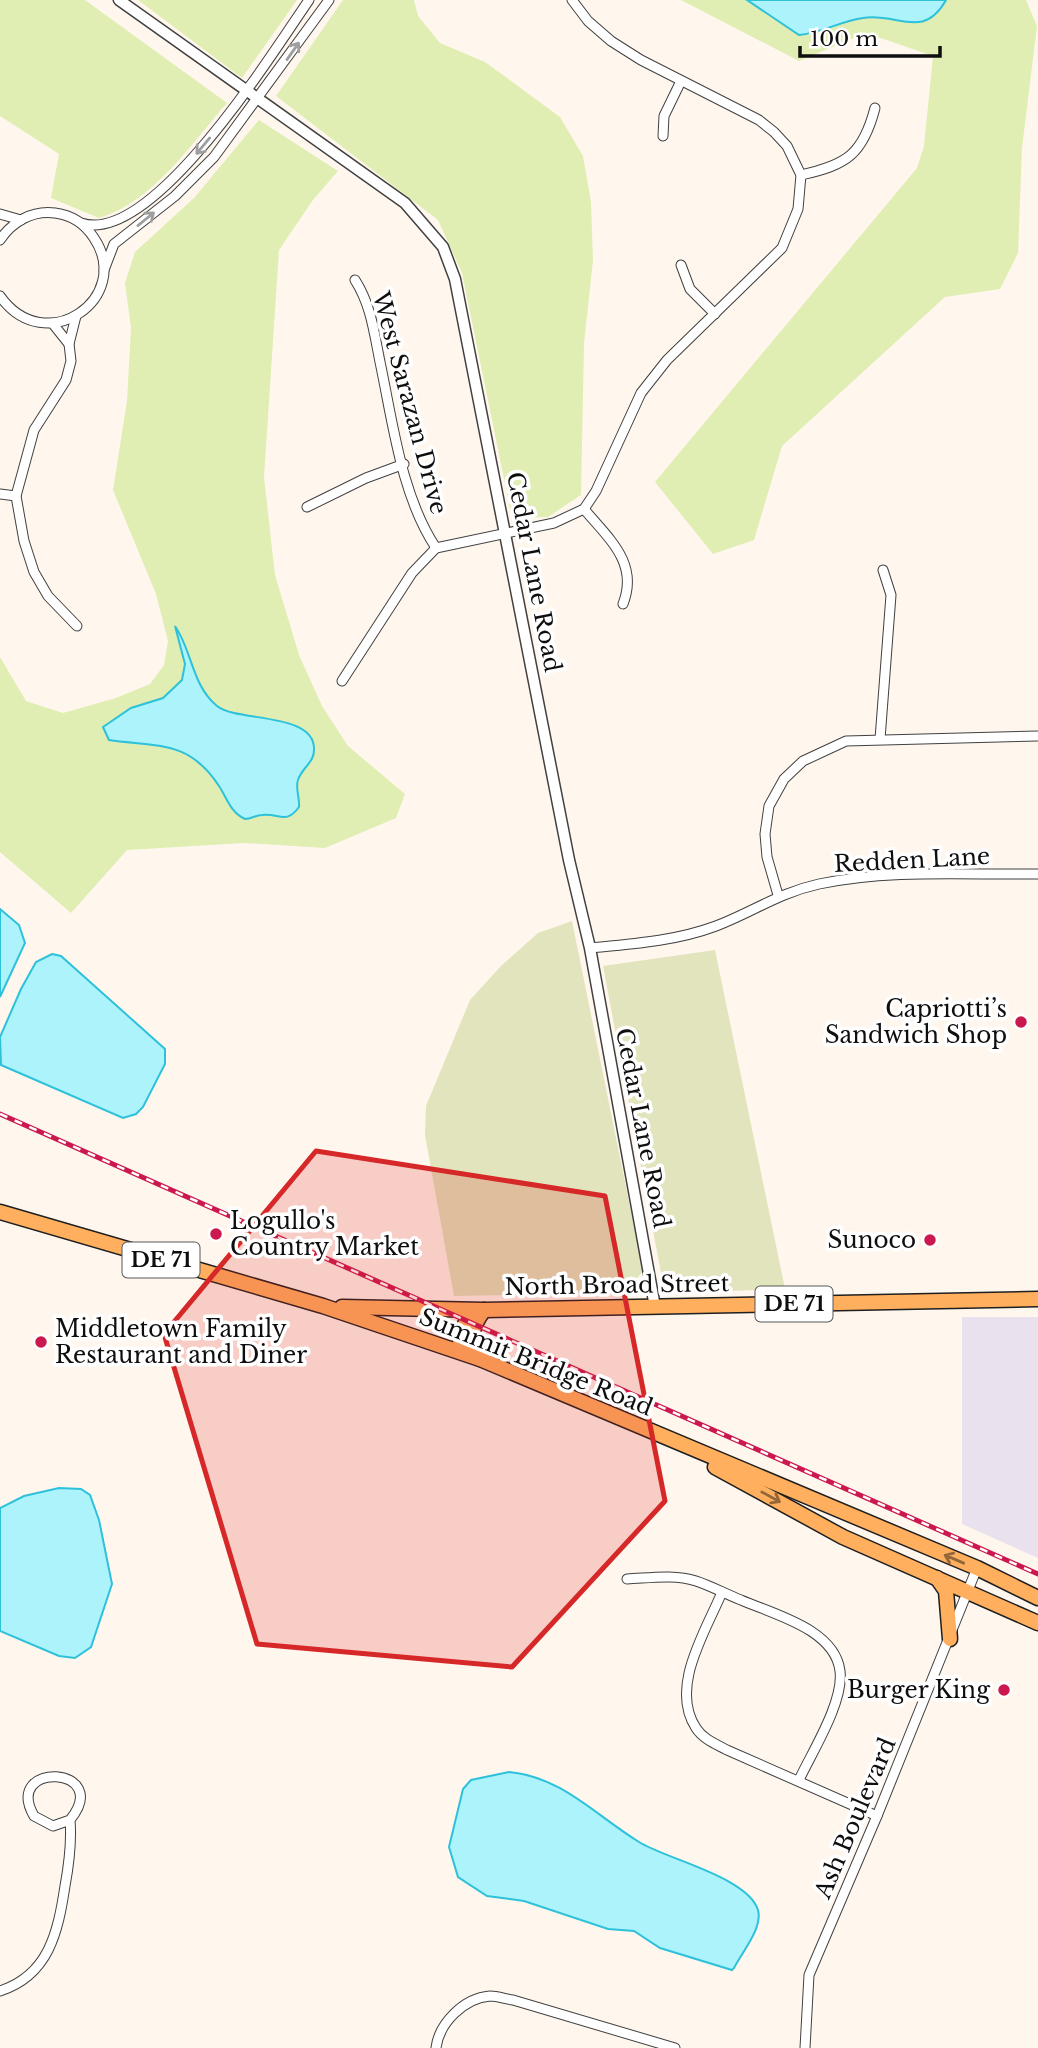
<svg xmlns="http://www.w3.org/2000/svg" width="1038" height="2048" font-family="'Libre Baskerville',serif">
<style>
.industrial{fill:#e9e1ed}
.green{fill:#e0eeb3}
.cemetery{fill:#e1e4bc}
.water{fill:#adf3fc;stroke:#2dc1da;stroke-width:2}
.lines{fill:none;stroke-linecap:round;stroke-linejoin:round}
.minor-casing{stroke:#414141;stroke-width:11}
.tertiary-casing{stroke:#414141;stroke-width:13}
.primary-casing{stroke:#1f1f1f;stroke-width:17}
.minor{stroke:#fff;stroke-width:9}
.tertiary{stroke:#fff;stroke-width:10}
.primary{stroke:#ffaf5e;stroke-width:14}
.rail-casing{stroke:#cb184e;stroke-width:5}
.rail{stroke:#fff;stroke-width:2.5;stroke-dasharray:8;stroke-linecap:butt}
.oneway{stroke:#9f9f9f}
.oneway2{stroke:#93673a}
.marked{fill:#d62828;fill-opacity:0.2;stroke:#d62828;stroke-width:5;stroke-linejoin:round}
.poi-dot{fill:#cb184e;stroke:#fff;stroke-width:2.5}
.labels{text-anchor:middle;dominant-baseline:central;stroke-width:7;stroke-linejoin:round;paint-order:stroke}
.shield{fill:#fff;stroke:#565656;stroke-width:2}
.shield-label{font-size:21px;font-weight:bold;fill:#0e0e0e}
.street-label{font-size:23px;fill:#0e0e0e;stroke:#fff}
.poi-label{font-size:23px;fill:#0e0e0e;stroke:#fff;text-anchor:end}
</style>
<rect width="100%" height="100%" fill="#fff7ee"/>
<!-- industrial -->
<path class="industrial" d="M 962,1317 L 1038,1317 L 1038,1558 L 962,1524 Z"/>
<!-- green -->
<g class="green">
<path d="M 0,0 L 85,0 L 227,103 C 191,144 153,202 99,218 L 51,198 L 59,154 L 0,116 Z"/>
<path d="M 138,0 L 297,0 L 242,78 Z"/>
<path d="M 343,0 L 414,0 L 418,16 L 440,43 L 485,62 L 560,117 L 583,156 L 591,202 L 593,260 L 584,343 L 581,495 L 548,517 L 512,518 L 462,273 L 438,220 L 276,96 Z"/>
<path d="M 681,0 L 1026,0 L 1037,26 L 1022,148 L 1018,253 L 1000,289 L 945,297 L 782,446 L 754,540 L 713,554 L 655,482 L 917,168 L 924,146 L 933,56 L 866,33 L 799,61 Z"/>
<path d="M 259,120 L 338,171 L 313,200 L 279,250 L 264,477 L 275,575 L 299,655 L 322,706 L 348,746 L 405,794 L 396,818 L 325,848 L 244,843 L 127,850 L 71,913 L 0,852 L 0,657 L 26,701 L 63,713 L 116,698 L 150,684 L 164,665 L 168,641 L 156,594 L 113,490 L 127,401 L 131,328 L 125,283 L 135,252 L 194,198 Z"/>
</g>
<!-- cemetery -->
<g class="cemetery">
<path d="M 572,921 L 643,1271 L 625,1293 L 454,1296 L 425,1135 L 426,1106 L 470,1000 L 501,966 L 538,933 Z"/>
<path d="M 715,950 L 785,1289 L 678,1293 L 661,1273 L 603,966 Z"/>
</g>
<!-- water -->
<g class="water">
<path d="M 747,0 L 946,0 C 923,41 897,12 863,18 C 841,21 821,33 799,35 Z"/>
<path d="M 175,626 C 192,650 192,686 217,706 C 236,722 313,712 314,748 C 315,763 302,767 298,780 C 295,788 300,798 299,807 C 286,825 279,813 262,815 C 255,815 252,819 245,819 C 230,812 227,798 219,786 C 189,740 158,747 109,740 L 103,727 L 131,708 L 163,698 L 182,680 L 185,664 Z"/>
<path d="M 0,909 L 19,925 L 25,943 L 0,997 Z"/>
<path d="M 52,954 L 61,956 L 165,1049 L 165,1064 L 143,1107 L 136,1114 L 123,1118 L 1,1065 L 0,1037 L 21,989 L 36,962 Z"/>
<path d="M 59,1488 L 81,1489 L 90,1495 L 99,1520 L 112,1584 L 91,1647 L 75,1658 L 59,1656 L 0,1631 L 0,1508 L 24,1496 Z"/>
<path d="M 509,1772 C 562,1777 595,1815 639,1842 C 666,1859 748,1877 758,1910 C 763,1928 742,1952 734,1968 L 732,1970 L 660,1948 L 634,1931 L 608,1929 L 524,1901 L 487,1896 L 458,1877 L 449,1847 L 463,1789 L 471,1780 Z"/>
</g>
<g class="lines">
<!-- minor casing -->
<g class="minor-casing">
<g id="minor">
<path d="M 663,136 L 664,116 L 681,81"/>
<path d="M 801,175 C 847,165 863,154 875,108"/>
<path d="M 0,214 L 21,220"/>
<path d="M 81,223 C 152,247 273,52 309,0"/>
<path d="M 0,240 C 12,222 32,210 55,213 C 71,215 85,224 94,238 C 134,298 45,360 0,296"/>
<path d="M 681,265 L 690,289 L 715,314"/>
<path d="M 104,270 L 114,244 L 175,196 L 214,157 L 329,0"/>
<path d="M 355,280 C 371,305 374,332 380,362 C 393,423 401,495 436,548 L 554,523 L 584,509 L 596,491 L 641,393 L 667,360 L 782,248 L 798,209 L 801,175 L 787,146 L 774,132 L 759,120 L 641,60 L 611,41 L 588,21 L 572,0"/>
<path d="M 76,316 L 69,344 L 71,361 L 66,380 L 34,430 L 16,496 L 24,541 L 34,572 L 48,596 L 77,626"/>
<path d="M 53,324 L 69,344"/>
<path d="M 0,494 L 16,496"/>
<path d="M 307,507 L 366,478 L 404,464"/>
<path d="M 584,509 C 609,539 639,563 623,604"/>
<path d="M 342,681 L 412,573 L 436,548"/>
<path d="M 880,739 L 891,595 L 883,570"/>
<path d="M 778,895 L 767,857 L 765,834 L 769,806 L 784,779 L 803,761 L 846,741 L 1038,736"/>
<path d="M 590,948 C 632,944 676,941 716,926 C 753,912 778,893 819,884 C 890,869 966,875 1038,874"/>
<path d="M 627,1579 C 650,1578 674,1574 696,1581 C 711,1586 726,1594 741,1600 C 773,1614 835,1629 840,1671 C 844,1702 812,1752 799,1780"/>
<path d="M 722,1592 C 706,1631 669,1687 696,1728 C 703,1739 716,1744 727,1750 L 877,1816"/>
<path d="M 0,1991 C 49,1975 58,1932 65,1886 C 69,1864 72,1843 70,1820 C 114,1766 2,1760 34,1816 L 53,1826 L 70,1820"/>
<path d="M 436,2048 C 439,2023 464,1998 490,1996 C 497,1996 506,1999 513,2000 L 675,2048"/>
<path d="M 805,2048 L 809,1975 L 877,1816 L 977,1568"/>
</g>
</g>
<!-- tertiary casing -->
<g class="tertiary-casing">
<path id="tertiary" d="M 119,0 L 405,203 L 443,247 L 455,279 L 569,860 L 590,948 L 655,1307"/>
</g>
<!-- primary casing -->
<g class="primary-casing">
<g id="primary">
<path d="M 0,1212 L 323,1306 L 480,1359 L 977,1568 L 1038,1598"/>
<path d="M 342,1307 L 484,1310 L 1038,1299"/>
<path d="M 459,1351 L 462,1330 L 472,1311"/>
<path d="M 480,1359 C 468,1341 471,1327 484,1310"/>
<path d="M 715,1467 L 843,1537 L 1038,1623"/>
<path d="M 937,1578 L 946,1591 L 950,1639"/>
</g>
</g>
<!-- minor -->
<use href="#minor" class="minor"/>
<!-- tertiary -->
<use href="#tertiary" class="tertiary"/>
<!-- primary -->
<use href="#primary" class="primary"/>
<!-- rail casing -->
<g class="rail-casing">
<path id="rail" d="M 0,1114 L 1038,1574"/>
</g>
<!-- rail -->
<use href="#rail" class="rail"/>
</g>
<!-- one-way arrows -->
<defs><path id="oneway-shaft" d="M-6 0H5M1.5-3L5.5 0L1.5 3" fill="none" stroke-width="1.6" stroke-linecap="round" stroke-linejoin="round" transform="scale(1.75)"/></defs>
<g class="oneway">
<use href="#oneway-shaft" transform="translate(293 51) rotate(-55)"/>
<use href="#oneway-shaft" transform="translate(203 146) rotate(130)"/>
<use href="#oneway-shaft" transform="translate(146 219) rotate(-39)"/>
</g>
<g class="oneway2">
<use href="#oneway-shaft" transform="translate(771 1497) rotate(29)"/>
<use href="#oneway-shaft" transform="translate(954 1559) rotate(-157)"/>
</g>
<!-- marked area -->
<path class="marked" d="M 316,1151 L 605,1196 L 665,1501 L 512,1667 L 257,1644 L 164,1334 Z"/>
<!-- markers -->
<g class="poi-dot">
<circle cx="1021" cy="1022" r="7"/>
<circle cx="216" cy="1234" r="7"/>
<circle cx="930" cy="1240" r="7"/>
<circle cx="41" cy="1342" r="7"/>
<circle cx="1004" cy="1690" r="7"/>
</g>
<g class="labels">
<!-- shield labels -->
<g class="shield">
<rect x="122.5" y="1242.5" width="77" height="35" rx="5"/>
<rect x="755.5" y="1286.5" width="77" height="35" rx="5"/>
</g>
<g class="shield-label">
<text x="161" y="1260">DE 71</text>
<text x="794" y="1304">DE 71</text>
</g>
<!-- street labels -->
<g class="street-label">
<text transform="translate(410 403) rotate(75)">West Sarazan Drive</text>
<text transform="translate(534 572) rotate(79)">Cedar Lane Road</text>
<text transform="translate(912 860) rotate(-3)">Redden Lane</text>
<text transform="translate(643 1128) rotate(79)">Cedar Lane Road</text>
<text transform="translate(617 1285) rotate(-1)">North Broad Street</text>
<text transform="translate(536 1362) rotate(22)">Summit Bridge Road</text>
<text transform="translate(855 1818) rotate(-67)">Ash Boulevard</text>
</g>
<!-- poi labels -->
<g class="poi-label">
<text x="1007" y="1009">Capriotti’s<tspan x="1007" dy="26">Sandwich Shop</tspan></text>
<text x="230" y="1221" text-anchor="start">Logullo's<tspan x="230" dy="26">Country Market</tspan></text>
<text x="916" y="1240">Sunoco</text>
<text x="55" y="1329" text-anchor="start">Middletown Family<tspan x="55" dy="26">Restaurant and Diner</tspan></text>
<text x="990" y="1690">Burger King</text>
</g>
</g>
<!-- scale -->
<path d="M800 46v10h140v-10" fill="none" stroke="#0e0e0e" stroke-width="3.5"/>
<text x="810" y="46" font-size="21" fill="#0e0e0e" stroke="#ffffff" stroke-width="5" paint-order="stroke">100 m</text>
</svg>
